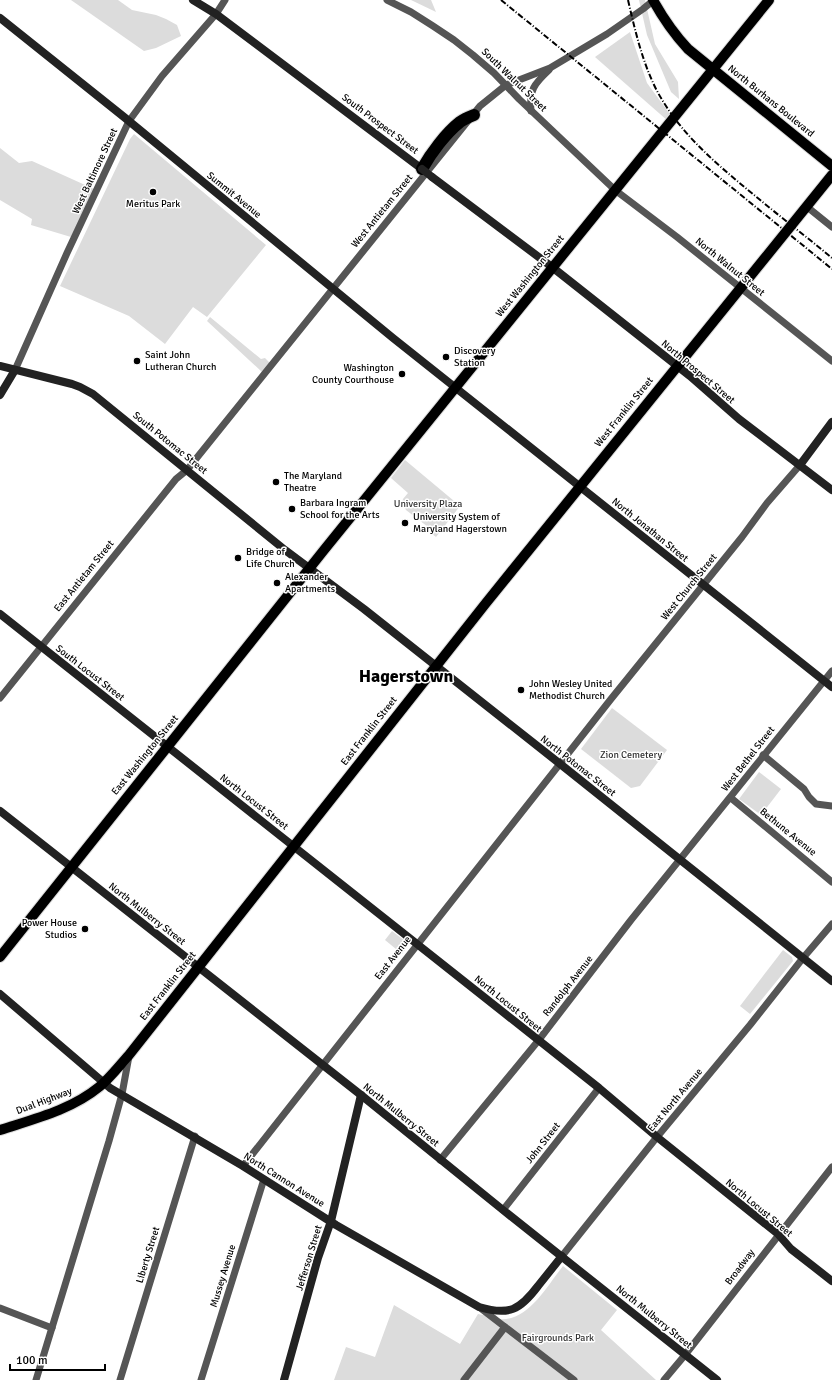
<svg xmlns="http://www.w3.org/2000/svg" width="832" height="1380" font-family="Signika,sans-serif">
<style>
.green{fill:#dcdcdc}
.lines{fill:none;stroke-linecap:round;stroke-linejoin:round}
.primary-casing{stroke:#dbdbdb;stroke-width:12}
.highway-casing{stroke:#dbdbdb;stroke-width:14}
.street{stroke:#555;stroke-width:7}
.secondary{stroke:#222;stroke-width:8}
.primary{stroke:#000;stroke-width:10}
.highway{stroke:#000;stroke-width:12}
.rail{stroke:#000;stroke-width:2;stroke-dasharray:6 2 1 2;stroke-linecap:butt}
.secondary-bridge{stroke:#222;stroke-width:8}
.poi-dot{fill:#000;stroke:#fff;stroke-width:1.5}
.labels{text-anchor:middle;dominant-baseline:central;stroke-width:3;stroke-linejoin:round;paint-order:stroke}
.street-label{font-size:10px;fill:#000;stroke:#fff}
.poi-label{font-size:10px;fill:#000;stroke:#fff;text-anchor:start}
.park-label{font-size:10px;fill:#333;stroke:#fff}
.town-label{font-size:18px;font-weight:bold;fill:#000;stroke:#fff}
</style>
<rect width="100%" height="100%" fill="#fff"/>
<!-- green -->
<g class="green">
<path d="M 71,0 L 118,0 L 132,10 L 156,15 L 166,19 L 177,25 L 181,36 L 156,48 L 144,51 Z"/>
<path d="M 411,0 L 431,0 L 436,12 Z"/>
<path d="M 639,0 L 645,0 L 655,44 L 678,82 L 679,99 L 671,92 L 647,35 Z"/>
<path d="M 630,32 L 647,83 L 672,117 L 668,121 L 595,57 Z"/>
<path d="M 134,134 L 266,245 L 207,317 L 193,307 L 165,344 L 129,316 L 60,286 L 130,139 Z"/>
<path d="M 0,148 L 19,163 L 32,161 L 94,189 L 71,237 L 31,225 L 32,219 L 0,200 Z"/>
<path d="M 210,317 L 261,359 L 265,358 L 270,363 L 262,372 L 207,321 Z"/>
<path d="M 405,460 L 460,506 L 436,537 L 431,533 L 432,530 L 406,510 L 402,503 L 403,499 L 408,493 L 391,478 Z"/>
<path d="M 612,708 L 667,750 L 640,786 L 631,788 L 581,749 Z"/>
<path d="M 759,772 L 781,789 L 761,815 L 739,799 Z"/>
<path d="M 392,931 L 409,944 L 402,954 L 385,940 Z"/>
<path d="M 783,950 L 792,957 L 793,961 L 750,1014 L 740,1006 Z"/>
<path d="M 563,1266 L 617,1310 L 601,1330 L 656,1380 L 334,1380 L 346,1347 L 375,1357 L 394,1305 L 460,1344 L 478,1314 C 485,1315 492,1318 499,1319 C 528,1322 547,1286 563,1266 Z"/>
</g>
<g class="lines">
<!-- primary casing -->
<g class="primary-casing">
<g id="primary">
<path d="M 653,0 C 663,18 674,34 688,49 L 832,166"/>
<path d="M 0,957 L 324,550 L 769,0"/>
<path d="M 0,1130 C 34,1119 71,1110 99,1087 C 110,1078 119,1066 129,1055 L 486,603 L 832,175"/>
</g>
</g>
<!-- highway casing -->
<g class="highway-casing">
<path id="highway" d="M 422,169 C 431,153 446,133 460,122 C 464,119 469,117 474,115"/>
</g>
<!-- street -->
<g class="street">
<path d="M 387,0 L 411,12 L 433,26 L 454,40 L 473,55 L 494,73 L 519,99 L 615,190 L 677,237 L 832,361"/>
<path d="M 531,111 C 529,90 534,84 549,70"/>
<path d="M 806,206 L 832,227"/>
<path d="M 15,370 L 67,253 L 129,121 L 162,76 L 216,14 L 225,0"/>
<path d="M 0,698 L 176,479 L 187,470 L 480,106 L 506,85 L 550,68 L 607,34 L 643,9 L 654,0"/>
<path d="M 763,755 L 804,789 L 809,797 L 816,804 L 832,806"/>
<path d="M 731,798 L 832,882"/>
<path d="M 440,1160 L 538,1041 L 631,920 L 832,671"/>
<path d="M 243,1166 L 611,699 L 742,537 L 767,503 L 800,465"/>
<path d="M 503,1210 L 599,1088"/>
<path d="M 562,1256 L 657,1137 L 750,1025 L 803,958 L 832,924"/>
<path d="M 479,1307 L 574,1380"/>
<path d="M 0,1308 L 52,1328"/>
<path d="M 36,1380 L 109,1141 L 122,1094 L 129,1056"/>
<path d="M 120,1380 L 195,1136"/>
<path d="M 201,1380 L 264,1179"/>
<path d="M 464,1380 L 505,1327"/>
<path d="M 664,1380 L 685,1355 L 832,1167"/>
</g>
<!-- secondary -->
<g class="secondary">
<path d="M 193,0 L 216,14 L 422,169"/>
<path d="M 0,18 L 124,117 L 393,338 L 832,687"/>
<path d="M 432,177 L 552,267 L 690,376 L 739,419 L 832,490"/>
<path d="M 0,366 L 72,384 L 80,387 L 93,394 L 285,550 L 364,609 L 564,767 L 832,981"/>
<path d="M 0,395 L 15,370"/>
<path d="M 800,465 L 832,422"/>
<path d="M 0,614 L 599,1088 L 657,1137 L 778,1234 L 791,1249 L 832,1281"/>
<path d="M 0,811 L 361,1095 L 503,1210 L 717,1380"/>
<path d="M 0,994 L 110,1088 L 243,1166 L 336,1225 L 479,1307 C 509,1316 520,1310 538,1286 C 546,1276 554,1266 562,1256"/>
<path d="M 284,1380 L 318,1258 L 331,1221 L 361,1095"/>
</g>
<!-- primary -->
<use href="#primary" class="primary"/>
<!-- highway -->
<use href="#highway" class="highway"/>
<!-- rail -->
<g class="rail">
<path d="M 501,0 L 832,269"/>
<path d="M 628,0 C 635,30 642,61 656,89 C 680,135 720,167 759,199 C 783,219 808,238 832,258"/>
</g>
<!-- secondary-bridge -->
<path class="secondary-bridge" d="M 422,169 L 432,177"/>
</g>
<!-- markers -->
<g class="poi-dot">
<circle cx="153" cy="192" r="4"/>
<circle cx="446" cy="357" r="4"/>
<circle cx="137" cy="361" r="4"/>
<circle cx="402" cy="374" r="4"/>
<circle cx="276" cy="482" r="4"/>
<circle cx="292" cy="509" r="4"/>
<circle cx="405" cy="523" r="4"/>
<circle cx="238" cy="558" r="4"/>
<circle cx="277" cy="583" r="4"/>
<circle cx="521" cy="690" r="4"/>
<circle cx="85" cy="929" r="4"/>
</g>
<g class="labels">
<!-- street labels -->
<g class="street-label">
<text transform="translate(514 80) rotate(44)">South Walnut Street</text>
<text transform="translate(771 101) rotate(39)">North Burhans Boulevard</text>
<text transform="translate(380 124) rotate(37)">South Prospect Street</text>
<text transform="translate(95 171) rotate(-65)">West Baltimore Street</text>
<text transform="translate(234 195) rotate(39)">Summit Avenue</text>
<text transform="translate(382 211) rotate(-51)">West Antietam Street</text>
<text transform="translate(730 267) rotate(39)">North Walnut Street</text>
<text transform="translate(530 276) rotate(-51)">West Washington Street</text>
<text transform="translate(698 372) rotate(40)">North Prospect Street</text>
<text transform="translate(624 412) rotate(-51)">West Franklin Street</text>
<text transform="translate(170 443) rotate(39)">South Potomac Street</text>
<text transform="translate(650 530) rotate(39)">North Jonathan Street</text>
<text transform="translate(84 576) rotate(-51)">East Antietam Street</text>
<text transform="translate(689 587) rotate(-51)">West Church Street</text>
<text transform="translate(90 673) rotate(38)">South Locust Street</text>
<text transform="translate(369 731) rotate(-52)">East Franklin Street</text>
<text transform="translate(145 755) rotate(-51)">East Washington Street</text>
<text transform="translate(748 759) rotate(-52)">West Bethel Street</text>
<text transform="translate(578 766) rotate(38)">North Potomac Street</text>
<text transform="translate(254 802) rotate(38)">North Locust Street</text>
<text transform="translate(788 832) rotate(39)">Bethune Avenue</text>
<text transform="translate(147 914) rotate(38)">North Mulberry Street</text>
<text transform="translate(393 958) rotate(-52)">East Avenue</text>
<text transform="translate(168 986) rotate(-52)">East Franklin Street</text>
<text transform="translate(568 986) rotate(-52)">Randolph Avenue</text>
<text transform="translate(508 1004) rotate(39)">North Locust Street</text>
<text transform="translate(675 1100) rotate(-50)">East North Avenue</text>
<text transform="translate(44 1101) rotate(-21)">Dual Highway</text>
<text transform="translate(401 1115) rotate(39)">North Mulberry Street</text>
<text transform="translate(543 1143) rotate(-52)">John Street</text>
<text transform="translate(284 1180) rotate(32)">North Cannon Avenue</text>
<text transform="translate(759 1208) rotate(40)">North Locust Street</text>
<text transform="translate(148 1255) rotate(-73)">Liberty Street</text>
<text transform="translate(309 1258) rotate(-73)">Jefferson Street</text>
<text transform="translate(740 1267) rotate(-53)">Broadway</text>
<text transform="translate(223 1276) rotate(-73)">Mussey Avenue</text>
<text transform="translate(654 1317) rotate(39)">North Mulberry Street</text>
</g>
<!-- poi labels -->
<g class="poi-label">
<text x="153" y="204" text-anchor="middle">Meritus Park</text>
<text x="454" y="351">Discovery<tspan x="454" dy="12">Station</tspan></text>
<text x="145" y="355">Saint John<tspan x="145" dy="12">Lutheran Church</tspan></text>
<text x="394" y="368" text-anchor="end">Washington<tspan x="394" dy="12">County Courthouse</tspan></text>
<text x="284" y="476">The Maryland<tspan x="284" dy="12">Theatre</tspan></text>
<text x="300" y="503">Barbara Ingram<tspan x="300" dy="12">School for the Arts</tspan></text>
<text x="413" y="517">University System of<tspan x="413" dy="12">Maryland Hagerstown</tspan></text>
<text x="246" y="552">Bridge of<tspan x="246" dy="12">Life Church</tspan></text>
<text x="285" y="577">Alexander<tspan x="285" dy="12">Apartments</tspan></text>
<text x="529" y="684">John Wesley United<tspan x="529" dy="12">Methodist Church</tspan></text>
<text x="77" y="923" text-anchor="end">Power House<tspan x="77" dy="12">Studios</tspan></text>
</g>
<!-- park labels -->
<g class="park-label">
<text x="428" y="504">University Plaza</text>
<text x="631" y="755">Zion Cemetery</text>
<text x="558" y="1338">Fairgrounds Park</text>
</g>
<!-- town labels -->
<g class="town-label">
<text x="406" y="676">Hagerstown</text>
</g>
</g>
<!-- scale -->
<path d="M10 1364v6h95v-6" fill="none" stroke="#000000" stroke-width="2"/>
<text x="16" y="1364" font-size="12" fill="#000000" stroke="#ffffff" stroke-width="3" paint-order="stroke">100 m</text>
</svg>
